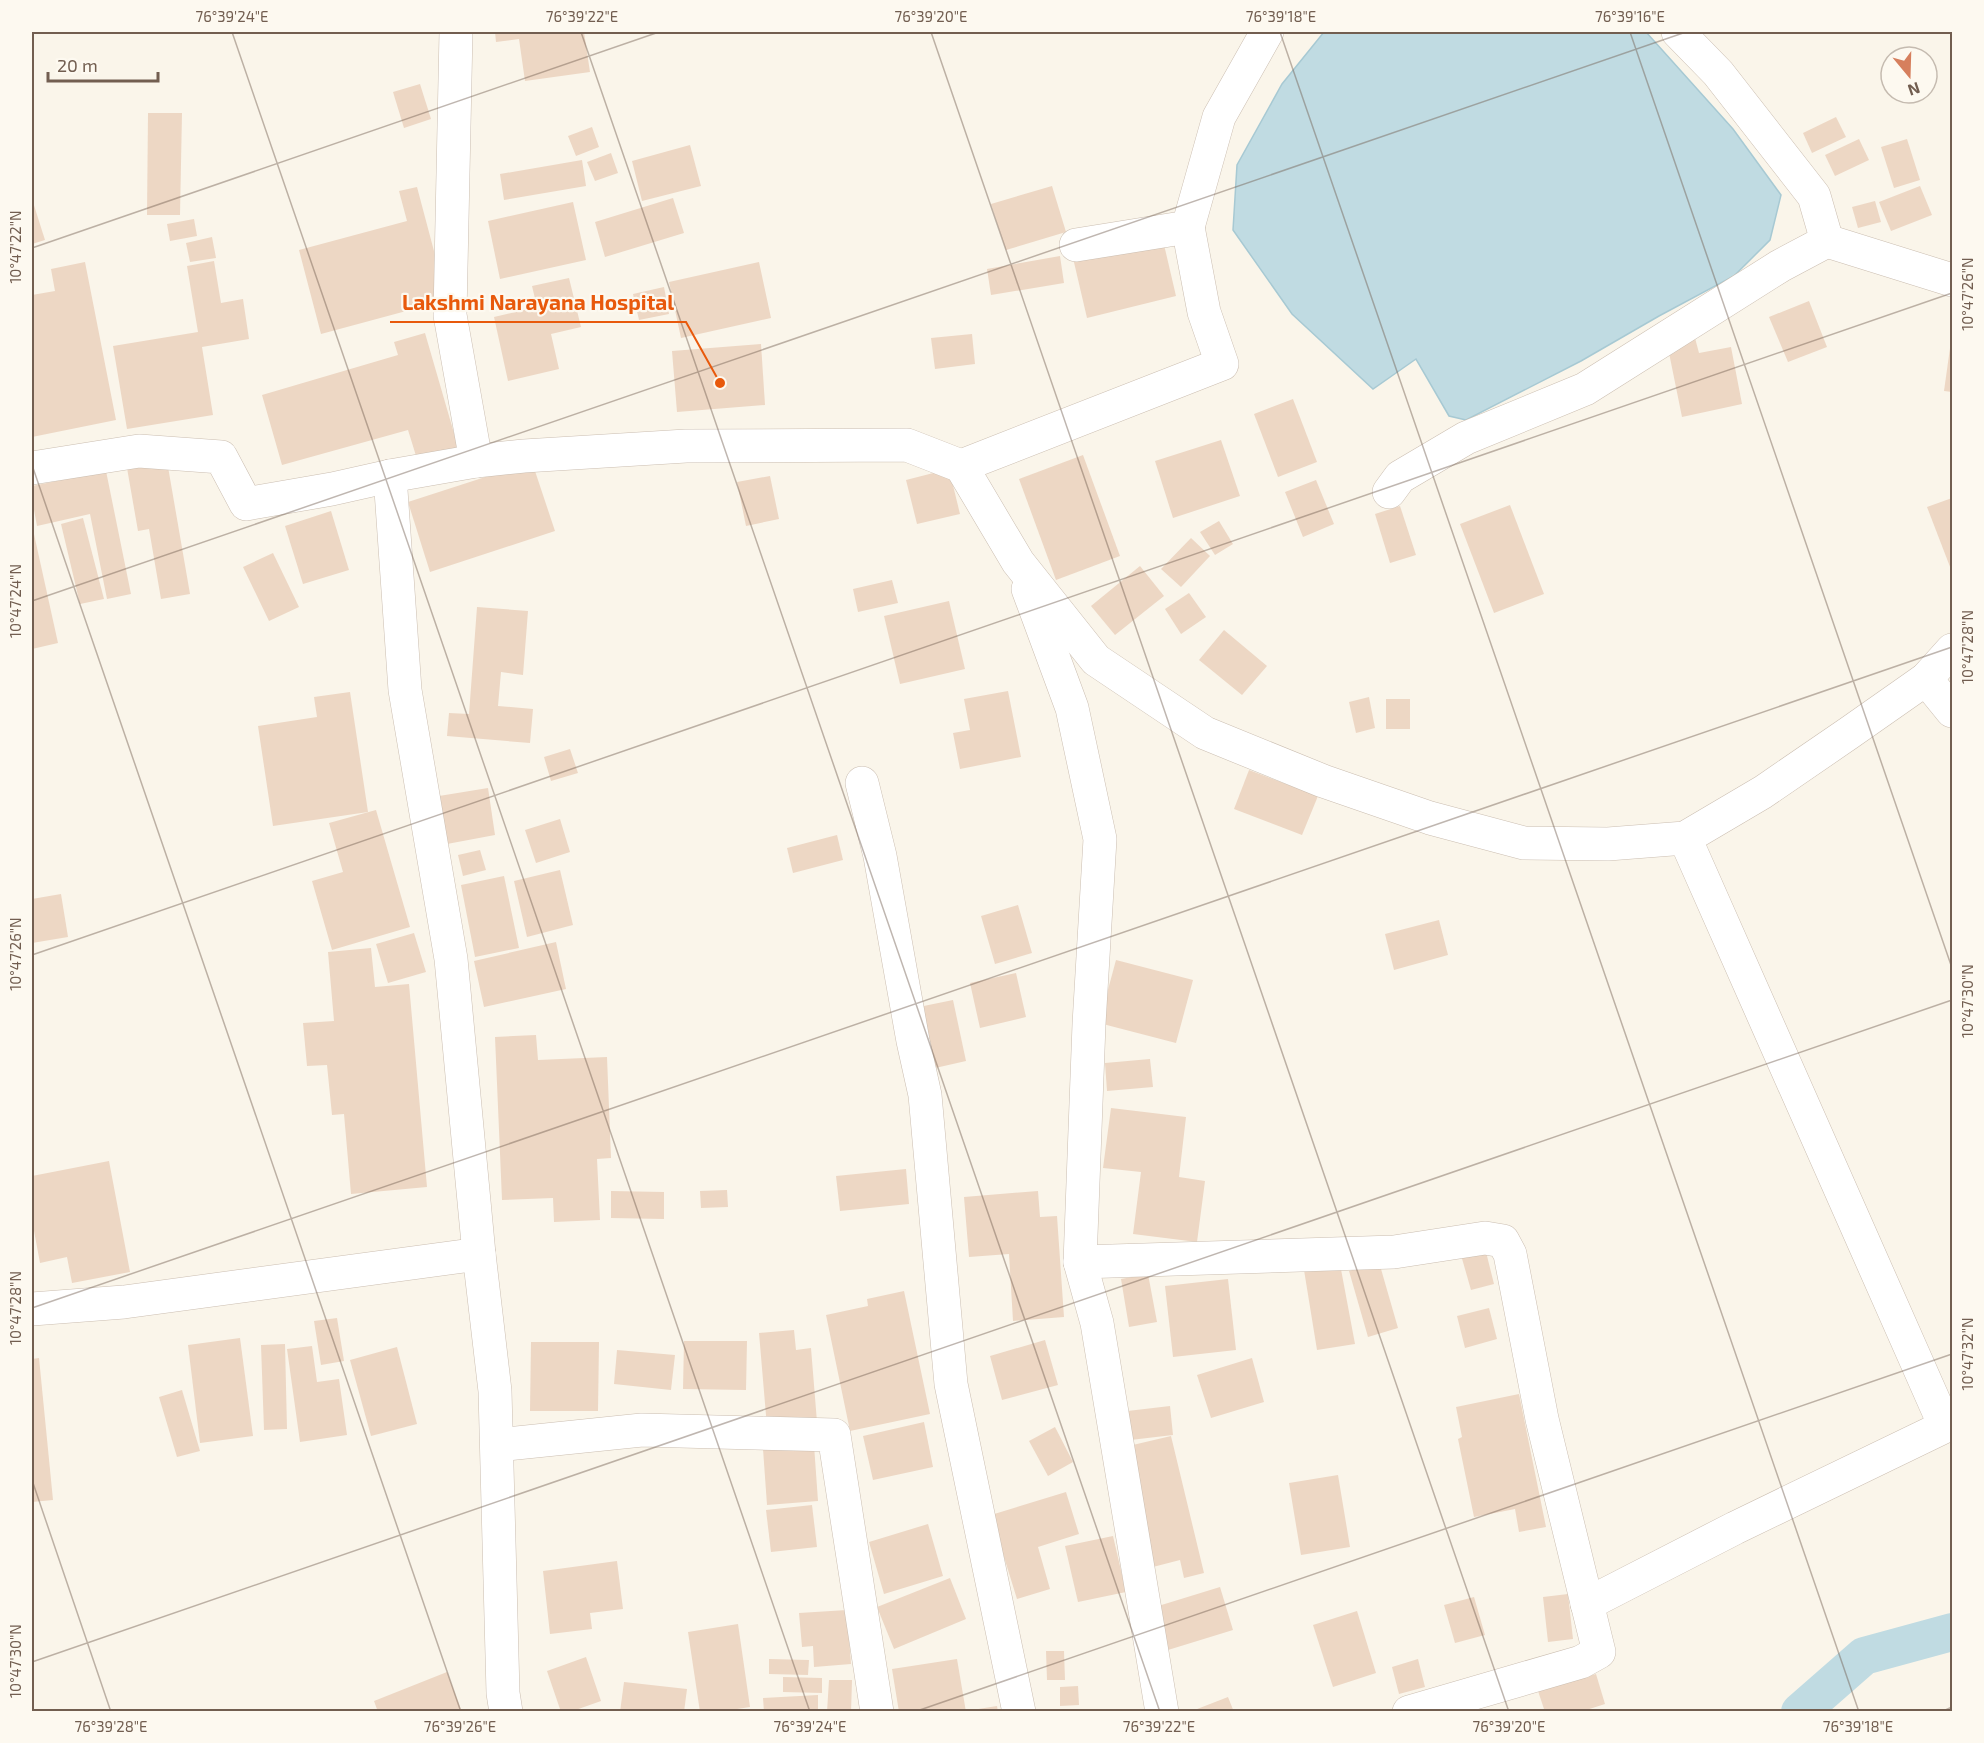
<svg xmlns="http://www.w3.org/2000/svg" width="1984" height="1743" font-family="'Exo 2',sans-serif">
<style>
.water{fill:#c0dbe2;stroke:#a7c9d3;stroke-width:1.5}
.lines{fill:none;stroke-linecap:round;stroke-linejoin:round}
.canal{stroke:#c0dbe2;stroke-width:38}
.building{fill:#edd7c4}
.street-casing{stroke:#cbbeb1;stroke-width:34}
.street{stroke:#fff;stroke-width:33}
.ticks{fill:none;stroke:#725e50;stroke-width:1.5;stroke-opacity:0.45}
.leader{fill:none;stroke:#e8590c;stroke-width:2}
.callout-dot{fill:#e8590c;stroke:#fdf9f0;stroke-width:2}
.callout-label{font-size:21px;text-anchor:middle;font-weight:bold;fill:#e8590c;stroke:#fdf9f0;stroke-width:4.5;stroke-linejoin:round;paint-order:stroke}
.neatline{fill:none;stroke:#725e50;stroke-width:2}
.ticks-label{font-size:15px;text-anchor:middle;fill:#725e50}
</style>
<rect width="100%" height="100%" fill="#faf5ea"/>
<!-- water -->
<path class="water" d="M 1324,32 L 1646,32 L 1733,129 L 1781,195 L 1770,240 L 1734,276 L 1659,316 L 1581,361 L 1466,420 L 1449,416 L 1416,359 L 1373,389 L 1292,314 L 1233,230 L 1237,165 L 1282,84 Z"/>
<g class="lines">
<!-- canal -->
<path class="canal" d="M 1800,1712 L 1864,1656 L 1952,1632"/>
</g>
<!-- building -->
<g class="building">
<path d="M 495,32 L 584,32 L 590,72 L 525,81 L 519,39 L 496,42 Z"/>
<path d="M 420,84 L 431,119 L 404,128 L 393,92 Z"/>
<path d="M 148,113 L 182,113 L 180,215 L 147,215 Z"/>
<path d="M 1836,117 L 1846,137 L 1812,153 L 1803,133 Z"/>
<path d="M 592,127 L 599,147 L 576,156 L 568,136 Z"/>
<path d="M 1859,139 L 1869,160 L 1835,176 L 1825,155 Z"/>
<path d="M 1907,139 L 1920,180 L 1894,188 L 1881,147 Z"/>
<path d="M 690,145 L 701,186 L 642,201 L 632,161 Z"/>
<path d="M 611,153 L 618,173 L 595,181 L 587,162 Z"/>
<path d="M 582,160 L 586,186 L 504,200 L 500,174 Z"/>
<path d="M 1052,186 L 1066,232 L 1006,250 L 991,204 Z"/>
<path d="M 1920,186 L 1932,215 L 1891,231 L 1879,202 Z"/>
<path d="M 417,187 L 447,300 L 321,334 L 299,250 L 407,221 L 399,191 Z"/>
<path d="M 673,198 L 684,233 L 605,257 L 595,222 Z"/>
<path d="M 32,199 L 45,240 L 32,244 Z"/>
<path d="M 1875,201 L 1881,222 L 1858,228 L 1852,207 Z"/>
<path d="M 573,202 L 586,260 L 500,279 L 488,221 Z"/>
<path d="M 194,219 L 197,236 L 170,241 L 167,224 Z"/>
<path d="M 1162,236 L 1176,296 L 1087,318 L 1073,258 Z"/>
<path d="M 212,237 L 216,258 L 190,262 L 186,243 Z"/>
<path d="M 1060,256 L 1064,283 L 991,295 L 987,269 Z"/>
<path d="M 214,261 L 221,303 L 243,299 L 249,339 L 202,347 L 213,415 L 127,429 L 113,346 L 198,332 L 187,266 Z"/>
<path d="M 85,262 L 116,420 L 32,437 L 32,295 L 55,291 L 51,269 Z"/>
<path d="M 759,262 L 771,318 L 681,338 L 669,282 Z"/>
<path d="M 569,278 L 581,327 L 551,334 L 559,369 L 508,381 L 494,317 L 537,307 L 532,286 Z"/>
<path d="M 664,287 L 669,314 L 639,320 L 633,294 Z"/>
<path d="M 1809,301 L 1827,347 L 1788,362 L 1769,317 Z"/>
<path d="M 425,333 L 458,447 L 417,459 L 408,430 L 282,465 L 262,395 L 398,355 L 394,342 Z"/>
<path d="M 972,334 L 975,364 L 935,369 L 931,338 Z"/>
<path d="M 1695,338 L 1699,353 L 1731,347 L 1742,404 L 1682,417 L 1667,343 Z"/>
<path d="M 1951,341 L 1952,341 L 1952,392 L 1944,391 Z"/>
<path d="M 761,344 L 765,405 L 677,412 L 672,351 Z"/>
<path d="M 1293,399 L 1317,462 L 1278,477 L 1254,414 Z"/>
<path d="M 1221,440 L 1240,496 L 1173,518 L 1155,461 Z"/>
<path d="M 1083,455 L 1120,556 L 1056,580 L 1019,479 Z"/>
<path d="M 167,461 L 190,594 L 161,599 L 149,529 L 138,531 L 127,468 Z"/>
<path d="M 532,462 L 555,531 L 430,572 L 408,502 Z"/>
<path d="M 949,469 L 960,514 L 917,524 L 906,480 Z"/>
<path d="M 106,471 L 131,594 L 107,599 L 90,514 L 37,526 L 32,499 L 32,486 Z"/>
<path d="M 770,476 L 779,519 L 746,526 L 737,482 Z"/>
<path d="M 1316,480 L 1334,524 L 1303,537 L 1285,492 Z"/>
<path d="M 1952,498 L 1952,572 L 1927,507 Z"/>
<path d="M 1510,505 L 1544,594 L 1494,613 L 1460,524 Z"/>
<path d="M 1400,506 L 1416,555 L 1390,563 L 1375,514 Z"/>
<path d="M 331,511 L 349,570 L 303,584 L 285,526 Z"/>
<path d="M 83,518 L 104,599 L 80,604 L 61,524 Z"/>
<path d="M 1219,521 L 1233,544 L 1215,555 L 1200,532 Z"/>
<path d="M 32,525 L 58,643 L 32,649 Z"/>
<path d="M 1191,538 L 1210,556 L 1181,587 L 1161,569 Z"/>
<path d="M 273,553 L 299,607 L 269,621 L 243,567 Z"/>
<path d="M 1140,566 L 1164,596 L 1115,635 L 1091,606 Z"/>
<path d="M 892,580 L 898,603 L 858,612 L 853,589 Z"/>
<path d="M 1189,593 L 1206,617 L 1181,634 L 1165,609 Z"/>
<path d="M 949,601 L 965,669 L 900,684 L 884,616 Z"/>
<path d="M 477,607 L 528,611 L 523,675 L 501,672 L 498,706 L 533,709 L 530,743 L 447,736 L 449,713 L 469,714 Z"/>
<path d="M 1224,630 L 1267,666 L 1242,695 L 1199,660 Z"/>
<path d="M 1008,691 L 1021,757 L 960,769 L 953,733 L 970,730 L 964,699 Z"/>
<path d="M 350,692 L 368,812 L 273,826 L 258,726 L 317,717 L 314,697 Z"/>
<path d="M 1369,697 L 1375,728 L 1356,733 L 1349,702 Z"/>
<rect x="1386" y="699" width="24" height="30"/>
<path d="M 570,749 L 578,773 L 551,781 L 544,757 Z"/>
<path d="M 1249,770 L 1318,796 L 1302,835 L 1234,809 Z"/>
<path d="M 488,788 L 495,835 L 447,844 L 439,796 Z"/>
<path d="M 376,810 L 410,927 L 332,950 L 312,881 L 343,872 L 329,823 Z"/>
<path d="M 560,819 L 570,852 L 536,863 L 525,830 Z"/>
<path d="M 837,835 L 843,860 L 793,873 L 787,848 Z"/>
<path d="M 480,850 L 486,870 L 463,876 L 458,855 Z"/>
<path d="M 560,870 L 573,925 L 527,937 L 514,881 Z"/>
<path d="M 504,876 L 519,948 L 475,957 L 461,885 Z"/>
<path d="M 61,894 L 68,937 L 32,943 L 32,899 Z"/>
<path d="M 1018,905 L 1032,953 L 995,964 L 981,916 Z"/>
<path d="M 1439,920 L 1448,955 L 1394,970 L 1385,934 Z"/>
<path d="M 414,933 L 426,972 L 388,983 L 376,944 Z"/>
<path d="M 556,942 L 566,989 L 484,1007 L 474,961 Z"/>
<path d="M 371,948 L 375,987 L 409,984 L 427,1187 L 351,1194 L 344,1114 L 332,1115 L 327,1065 L 307,1066 L 303,1023 L 334,1021 L 328,952 Z"/>
<path d="M 1116,960 L 1193,980 L 1176,1043 L 1099,1023 Z"/>
<path d="M 1016,973 L 1026,1017 L 980,1028 L 970,983 Z"/>
<path d="M 953,1000 L 966,1061 L 922,1071 L 909,1009 Z"/>
<path d="M 536,1035 L 538,1060 L 607,1057 L 611,1158 L 597,1159 L 600,1220 L 554,1222 L 553,1198 L 502,1200 L 495,1037 Z"/>
<path d="M 1150,1059 L 1153,1087 L 1107,1091 L 1105,1063 Z"/>
<path d="M 1111,1108 L 1186,1117 L 1179,1177 L 1205,1181 L 1197,1242 L 1133,1234 L 1141,1172 L 1103,1168 Z"/>
<path d="M 109,1161 L 130,1272 L 72,1283 L 67,1257 L 40,1263 L 32,1220 L 32,1176 Z"/>
<path d="M 906,1169 L 909,1204 L 840,1211 L 836,1176 Z"/>
<path d="M 727,1190 L 728,1207 L 701,1208 L 700,1191 Z"/>
<path d="M 611,1191 L 664,1192 L 664,1219 L 611,1218 Z"/>
<path d="M 1038,1191 L 1040,1217 L 1057,1216 L 1064,1317 L 1013,1321 L 1009,1254 L 969,1257 L 964,1197 Z"/>
<path d="M 1485,1248 L 1494,1284 L 1471,1290 L 1461,1255 Z"/>
<path d="M 1379,1262 L 1398,1328 L 1368,1337 L 1349,1271 Z"/>
<path d="M 1340,1264 L 1355,1344 L 1317,1350 L 1304,1270 Z"/>
<path d="M 1148,1274 L 1157,1322 L 1129,1327 L 1121,1279 Z"/>
<path d="M 1228,1279 L 1236,1350 L 1173,1357 L 1165,1286 Z"/>
<path d="M 904,1291 L 930,1414 L 850,1431 L 826,1315 L 868,1306 L 867,1299 Z"/>
<path d="M 1489,1308 L 1497,1339 L 1465,1348 L 1457,1316 Z"/>
<path d="M 337,1318 L 344,1361 L 321,1365 L 314,1321 Z"/>
<path d="M 794,1330 L 796,1350 L 811,1348 L 817,1422 L 767,1427 L 759,1333 Z"/>
<path d="M 240,1338 L 253,1436 L 200,1443 L 188,1345 Z"/>
<path d="M 1045,1340 L 1058,1385 L 1002,1400 L 990,1356 Z"/>
<path d="M 684,1341 L 747,1341 L 746,1390 L 683,1389 Z"/>
<path d="M 531,1342 L 599,1342 L 598,1411 L 530,1411 Z"/>
<path d="M 285,1344 L 287,1429 L 264,1430 L 261,1345 Z"/>
<path d="M 312,1346 L 317,1382 L 339,1379 L 347,1435 L 300,1442 L 287,1349 Z"/>
<path d="M 397,1347 L 417,1424 L 371,1436 L 350,1360 Z"/>
<path d="M 617,1350 L 675,1355 L 671,1390 L 614,1384 Z"/>
<path d="M 39,1358 L 53,1500 L 32,1502 L 32,1359 Z"/>
<path d="M 1252,1358 L 1264,1402 L 1211,1418 L 1197,1375 Z"/>
<path d="M 182,1390 L 200,1451 L 177,1457 L 159,1397 Z"/>
<path d="M 1519,1394 L 1546,1527 L 1519,1532 L 1515,1509 L 1474,1517 L 1458,1439 L 1462,1437 L 1456,1407 Z"/>
<path d="M 1170,1406 L 1173,1435 L 1122,1441 L 1119,1412 Z"/>
<path d="M 924,1422 L 933,1467 L 873,1480 L 863,1436 Z"/>
<path d="M 1055,1427 L 1073,1462 L 1048,1476 L 1029,1441 Z"/>
<path d="M 1171,1436 L 1204,1573 L 1184,1578 L 1180,1560 L 1149,1568 L 1120,1448 Z"/>
<path d="M 814,1445 L 818,1501 L 767,1505 L 763,1449 Z"/>
<path d="M 1338,1475 L 1350,1547 L 1301,1555 L 1289,1483 Z"/>
<path d="M 1066,1492 L 1079,1534 L 1038,1547 L 1050,1589 L 1017,1599 L 991,1515 Z"/>
<path d="M 812,1505 L 817,1547 L 771,1552 L 766,1510 Z"/>
<path d="M 928,1524 L 943,1576 L 884,1594 L 869,1542 Z"/>
<path d="M 1113,1536 L 1126,1592 L 1078,1602 L 1065,1546 Z"/>
<path d="M 617,1561 L 623,1609 L 590,1613 L 592,1629 L 550,1634 L 543,1571 Z"/>
<path d="M 950,1578 L 966,1619 L 894,1649 L 877,1607 Z"/>
<path d="M 1220,1587 L 1233,1630 L 1168,1650 L 1155,1607 Z"/>
<path d="M 1568,1594 L 1573,1639 L 1548,1642 L 1543,1597 Z"/>
<path d="M 1474,1597 L 1485,1635 L 1455,1643 L 1444,1605 Z"/>
<path d="M 847,1610 L 851,1664 L 814,1667 L 813,1646 L 802,1647 L 799,1613 Z"/>
<path d="M 1357,1611 L 1376,1673 L 1333,1687 L 1313,1625 Z"/>
<path d="M 738,1624 L 750,1707 L 718,1712 L 700,1712 L 688,1632 Z"/>
<path d="M 1046,1651 L 1064,1651 L 1065,1680 L 1047,1680 Z"/>
<path d="M 586,1657 L 601,1701 L 570,1712 L 561,1712 L 547,1671 Z"/>
<path d="M 769,1659 L 809,1660 L 808,1675 L 769,1674 Z"/>
<path d="M 957,1659 L 966,1712 L 899,1712 L 892,1669 Z"/>
<path d="M 1418,1659 L 1425,1687 L 1399,1694 L 1392,1667 Z"/>
<path d="M 447,1672 L 462,1712 L 378,1712 L 374,1701 Z"/>
<path d="M 1596,1674 L 1605,1704 L 1580,1712 L 1545,1712 L 1538,1691 Z"/>
<path d="M 783,1677 L 822,1678 L 822,1693 L 783,1692 Z"/>
<path d="M 829,1680 L 852,1680 L 851,1712 L 827,1712 Z"/>
<path d="M 624,1682 L 687,1689 L 684,1712 L 620,1712 Z"/>
<path d="M 1078,1686 L 1079,1705 L 1060,1706 L 1060,1687 Z"/>
<path d="M 818,1695 L 818,1712 L 764,1712 L 763,1698 Z"/>
<path d="M 1228,1697 L 1234,1712 L 1192,1712 L 1192,1711 Z"/>
<path d="M 997,1706 L 998,1712 L 972,1712 L 972,1710 Z"/>
</g>
<g class="lines">
<!-- street casing -->
<g class="street-casing">
<g id="street">
<path d="M 456,32 L 450,315 L 476,461"/>
<path d="M 1678,32 L 1718,73 L 1814,196 L 1827,241 L 1952,280"/>
<path d="M 1076,245 L 1188,227 L 1219,117 L 1267,32"/>
<path d="M 961,466 L 1222,364 L 1204,312 L 1188,227"/>
<path d="M 32,468 L 139,451 L 221,457 L 246,504 L 332,489 L 390,476 L 476,461 L 524,456 L 686,446 L 907,445 L 961,466 L 1018,562 L 1096,660 L 1205,733 L 1323,781 L 1430,818 L 1524,843 L 1608,844 L 1685,838 L 1763,792 L 1849,733 L 1926,679 L 1952,650"/>
<path d="M 1389,492 L 1400,477 L 1466,438 L 1585,389 L 1780,266 L 1827,241"/>
<path d="M 1028,589 L 1072,708 L 1100,839 L 1089,1024 L 1080,1262 L 1394,1252 L 1485,1238 L 1503,1241 L 1510,1254 L 1542,1419 L 1599,1652 L 1581,1662 L 1409,1712"/>
<path d="M 1926,679 L 1952,711"/>
<path d="M 862,783 L 880,856 L 913,1041 L 925,1095 L 951,1384 L 1019,1712"/>
<path d="M 1685,838 L 1945,1426"/>
<path d="M 479,1254 L 495,1391 L 503,1693 L 506,1712"/>
<path d="M 1080,1262 L 1097,1323 L 1162,1712"/>
<path d="M 32,1309 L 124,1302 L 479,1254 L 451,959 L 405,690 L 390,476"/>
<path d="M 497,1445 L 642,1430 L 834,1435 L 877,1712"/>
<path d="M 1587,1604 L 1735,1528 L 1952,1423"/>
</g>
</g>
<!-- street -->
<use href="#street" class="street"/>
</g>
<!-- ticks -->
<path class="ticks" d="M 232,32 L 810,1712M 581,32 L 1160,1712M 931,32 L 1509,1712M 1280,32 L 1859,1712M 1630,32 L 1952,968M 32,248 L 659,32M 32,465 L 461,1712M 32,601 L 1686,32M 32,955 L 1952,293M 32,1308 L 1952,647M 32,1480 L 111,1712M 32,1662 L 1952,1000M 914,1712 L 1952,1354M 1941,1712 L 1952,1707"/>
<!-- callouts -->
<path class="leader" d="M720 383L686 322H390"/>
<circle class="callout-dot" cx="720" cy="383" r="6"/>
<g class="callout-label">
<text x="538" y="310">Lakshmi Narayana Hospital</text>
</g>
<!-- border -->
<rect width="1984" height="1743" fill="none" stroke="#fdf9f0" stroke-width="66"/>
<!-- north arrow -->
<g transform="translate(1909 75) rotate(161)"><circle r="28" fill="#fdf9f0" stroke="#c5bbb0" stroke-width="1.5"/>
<path d="M0-4.5L10 22L0 15L-10 22Z" fill="#d67f5d"/>
<text y="-9" font-size="16" font-weight="bold" text-anchor="middle" fill="#725e50">N</text>
</g>
<!-- scale -->
<path d="M48 72v9h110v-9" fill="none" stroke="#725e50" stroke-width="3"/>
<text x="57" y="72" font-size="18" fill="#725e50" stroke="#fdf9f0" stroke-width="4.5" paint-order="stroke">20 m</text>
<rect x="33" y="33" width="1918" height="1677" class="neatline"/>
<g class="ticks-label">
<text x="232" y="22">76°39'24"E</text>
<text x="582" y="22">76°39'22"E</text>
<text x="931" y="22">76°39'20"E</text>
<text x="1281" y="22">76°39'18"E</text>
<text x="1630" y="22">76°39'16"E</text>
<text transform="translate(16 247) rotate(-90)" y="5">10°47'22"N</text>
<text transform="translate(1968 294) rotate(-90)" y="5">10°47'26"N</text>
<text transform="translate(16 601) rotate(-90)" y="5">10°47'24"N</text>
<text transform="translate(1968 647) rotate(-90)" y="5">10°47'28"N</text>
<text transform="translate(16 954) rotate(-90)" y="5">10°47'26"N</text>
<text transform="translate(1968 1001) rotate(-90)" y="5">10°47'30"N</text>
<text transform="translate(16 1308) rotate(-90)" y="5">10°47'28"N</text>
<text transform="translate(1968 1354) rotate(-90)" y="5">10°47'32"N</text>
<text transform="translate(16 1661) rotate(-90)" y="5">10°47'30"N</text>
<text x="111" y="1732">76°39'28"E</text>
<text x="460" y="1732">76°39'26"E</text>
<text x="810" y="1732">76°39'24"E</text>
<text x="1159" y="1732">76°39'22"E</text>
<text x="1509" y="1732">76°39'20"E</text>
<text x="1858" y="1732">76°39'18"E</text>
</g>
</svg>
